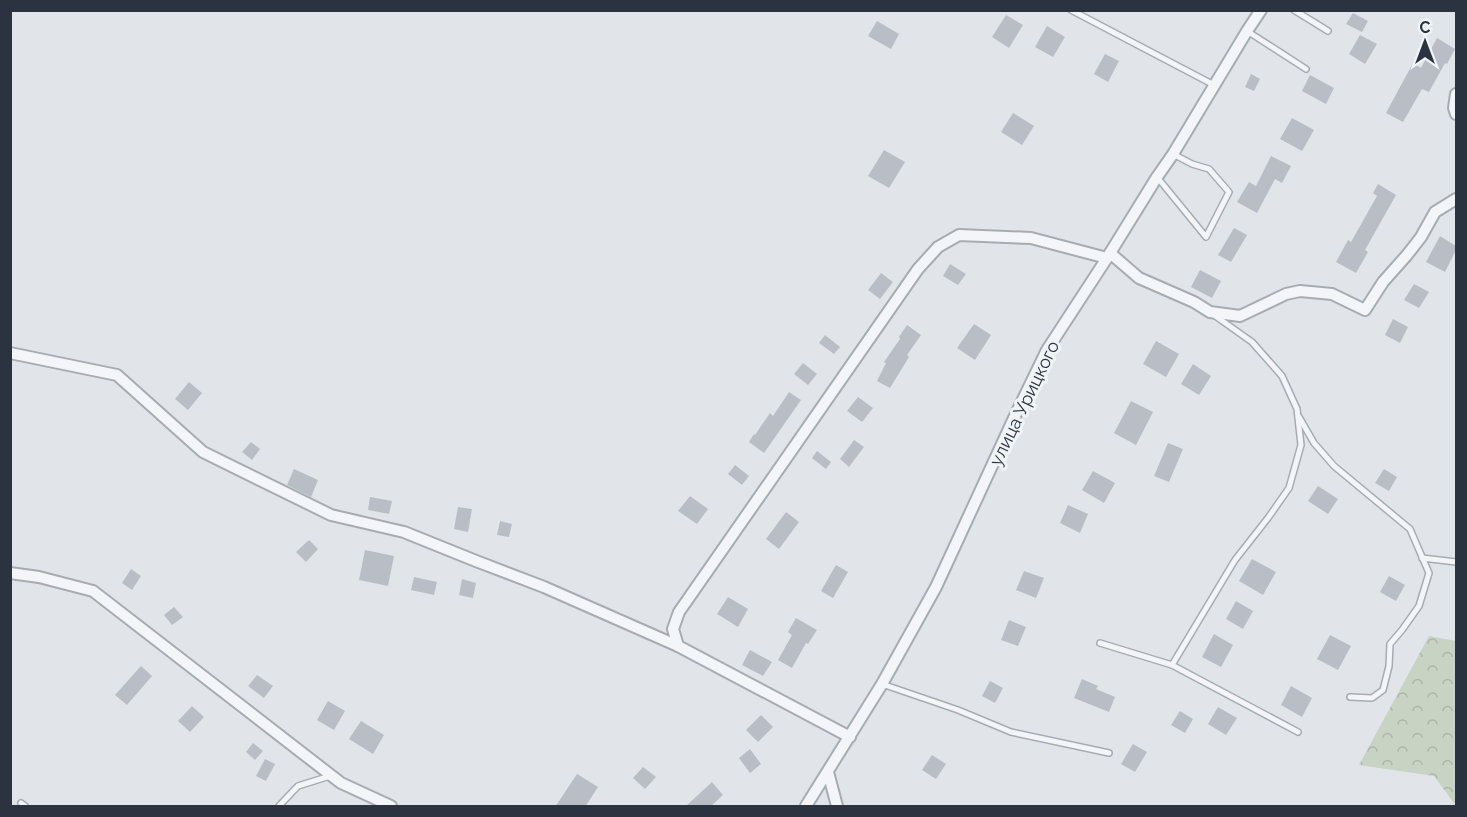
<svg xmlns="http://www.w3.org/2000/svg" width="1467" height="817" font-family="Raleway,sans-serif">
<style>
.forest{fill:url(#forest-crowns)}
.building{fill:#b9bec6}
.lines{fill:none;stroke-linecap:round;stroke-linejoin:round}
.service-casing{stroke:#a7acb3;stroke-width:8}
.minor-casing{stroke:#a7acb3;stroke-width:14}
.service{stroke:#f4f5f8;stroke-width:5}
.minor{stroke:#f4f5f8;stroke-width:10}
.labels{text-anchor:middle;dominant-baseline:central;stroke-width:6;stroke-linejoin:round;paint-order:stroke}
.street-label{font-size:18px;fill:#2b3340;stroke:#f1f4f7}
</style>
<defs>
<pattern id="forest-crowns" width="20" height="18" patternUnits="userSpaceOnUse" patternTransform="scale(1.5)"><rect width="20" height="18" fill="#c8d3c3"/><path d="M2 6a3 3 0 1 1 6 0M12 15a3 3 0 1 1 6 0" fill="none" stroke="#acb6a9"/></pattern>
</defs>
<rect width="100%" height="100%" fill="#e1e5e9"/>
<!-- forest -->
<path class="forest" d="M 1429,636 L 1456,641 L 1456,806 L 1434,776 L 1359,765 Z"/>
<!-- building -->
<g class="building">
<path d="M 1353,13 L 1368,21 L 1362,32 L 1346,24 Z"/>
<path d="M 1006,15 L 1023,25 L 1009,48 L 992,37 Z"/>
<path d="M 877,21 L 899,34 L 891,49 L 868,36 Z"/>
<path d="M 1047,26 L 1065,37 L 1053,57 L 1035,47 Z"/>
<path d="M 1360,35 L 1377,44 L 1365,64 L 1349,54 Z"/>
<path d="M 1437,38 L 1455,49 L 1447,64 L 1445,63 L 1429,92 L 1422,89 L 1403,122 L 1386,113 L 1413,63 L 1421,68 Z"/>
<path d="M 1105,54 L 1119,61 L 1108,82 L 1094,74 Z"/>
<path d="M 1251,74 L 1260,79 L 1254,91 L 1245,87 Z"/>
<path d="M 1310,75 L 1334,88 L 1326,104 L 1302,91 Z"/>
<path d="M 1013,113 L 1034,126 L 1022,145 L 1001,132 Z"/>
<path d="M 1292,118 L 1314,130 L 1302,151 L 1280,139 Z"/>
<path d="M 884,150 L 905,162 L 889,188 L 868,176 Z"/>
<path d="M 1271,156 L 1291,166 L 1282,183 L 1275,179 L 1257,213 L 1237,202 L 1249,182 L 1256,186 Z"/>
<path d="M 1378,184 L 1396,195 L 1365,250 L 1368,252 L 1356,273 L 1336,262 L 1348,240 L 1351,242 L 1377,196 L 1373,193 Z"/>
<path d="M 1234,228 L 1247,235 L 1231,262 L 1218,255 Z"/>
<path d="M 1440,236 L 1456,246 L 1456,250 L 1445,272 L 1426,262 Z"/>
<path d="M 950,264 L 966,274 L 958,285 L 943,276 Z"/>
<path d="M 1200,270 L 1221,281 L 1212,298 L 1191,287 Z"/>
<path d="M 881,273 L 893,282 L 880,299 L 868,290 Z"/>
<path d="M 1414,284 L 1429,292 L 1419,308 L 1404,300 Z"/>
<path d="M 1393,319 L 1408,327 L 1400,343 L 1385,335 Z"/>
<path d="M 974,324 L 991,335 L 975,360 L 957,348 Z"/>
<path d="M 907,325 L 921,335 L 907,355 L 909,357 L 890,388 L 877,381 L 886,363 L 884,362 L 900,339 L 899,337 Z"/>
<path d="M 825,335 L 840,347 L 834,354 L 819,343 Z"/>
<path d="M 1156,341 L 1179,354 L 1166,377 L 1143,364 Z"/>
<path d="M 803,363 L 817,374 L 808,385 L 794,374 Z"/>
<path d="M 1193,364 L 1211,376 L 1199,395 L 1181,384 Z"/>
<path d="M 189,382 L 202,393 L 188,410 L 175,399 Z"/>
<path d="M 789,392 L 801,400 L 764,453 L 749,442 L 754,434 L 755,435 L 770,413 L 773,416 Z"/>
<path d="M 858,397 L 873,408 L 862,422 L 847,411 Z"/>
<path d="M 1131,401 L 1153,412 L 1136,445 L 1114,433 Z"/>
<path d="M 854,440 L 864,447 L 849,467 L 840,459 Z"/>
<path d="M 251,442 L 260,449 L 252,460 L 242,452 Z"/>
<path d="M 1168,443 L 1183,449 L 1169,482 L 1154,476 Z"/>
<path d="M 817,451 L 831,462 L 826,469 L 812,458 Z"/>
<path d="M 735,465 L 749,476 L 742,485 L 728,474 Z"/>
<path d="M 294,469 L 318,480 L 311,497 L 287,485 Z"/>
<path d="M 1384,469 L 1397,477 L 1389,491 L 1375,483 Z"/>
<path d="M 1093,471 L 1115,483 L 1104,503 L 1082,490 Z"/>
<path d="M 1318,486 L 1338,499 L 1328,514 L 1308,501 Z"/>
<path d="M 690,496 L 708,509 L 697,524 L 678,511 Z"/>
<path d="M 370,497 L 392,501 L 389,514 L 368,510 Z"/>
<path d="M 1068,505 L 1088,514 L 1080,533 L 1060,523 Z"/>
<path d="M 458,507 L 472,509 L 468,532 L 454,529 Z"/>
<path d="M 786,512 L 799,522 L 779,549 L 766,539 Z"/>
<path d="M 500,521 L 512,524 L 509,537 L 497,535 Z"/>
<path d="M 309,540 L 318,549 L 306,562 L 296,552 Z"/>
<path d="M 365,550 L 394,556 L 388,586 L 359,580 Z"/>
<path d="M 1252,559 L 1276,572 L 1263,595 L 1239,581 Z"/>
<path d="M 836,565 L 848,572 L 833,598 L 821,591 Z"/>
<path d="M 131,569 L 141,576 L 132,590 L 122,583 Z"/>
<path d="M 1024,571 L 1044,578 L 1036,598 L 1016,590 Z"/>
<path d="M 1389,576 L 1405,585 L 1396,601 L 1380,592 Z"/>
<path d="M 414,577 L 437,582 L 434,595 L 411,590 Z"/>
<path d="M 462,579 L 476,583 L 473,598 L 459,595 Z"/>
<path d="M 728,597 L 748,609 L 738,627 L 717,614 Z"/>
<path d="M 1236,601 L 1253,611 L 1243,629 L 1226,619 Z"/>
<path d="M 174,607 L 183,617 L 172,625 L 164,615 Z"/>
<path d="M 796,618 L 817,630 L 808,644 L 806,643 L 792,668 L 778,660 L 792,635 L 788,632 Z"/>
<path d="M 1009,620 L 1026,627 L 1018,646 L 1001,640 Z"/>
<path d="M 1214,634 L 1233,645 L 1221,667 L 1202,657 Z"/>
<path d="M 1330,635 L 1351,646 L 1338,670 L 1317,659 Z"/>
<path d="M 750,650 L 772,662 L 763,676 L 742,665 Z"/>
<path d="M 141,666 L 152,676 L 127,705 L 115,695 Z"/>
<path d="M 257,675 L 273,686 L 264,698 L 248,686 Z"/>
<path d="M 1082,679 L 1098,686 L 1096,689 L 1115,697 L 1109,712 L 1074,698 Z"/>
<path d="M 990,681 L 1003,688 L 995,703 L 982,696 Z"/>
<path d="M 1291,686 L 1312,698 L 1302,717 L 1281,705 Z"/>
<path d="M 328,701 L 345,711 L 334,730 L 317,720 Z"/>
<path d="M 192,706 L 204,717 L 190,732 L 178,721 Z"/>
<path d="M 1218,707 L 1237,718 L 1226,735 L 1208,724 Z"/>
<path d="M 1180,711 L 1193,719 L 1185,733 L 1171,725 Z"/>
<path d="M 761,715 L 773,727 L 758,742 L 746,730 Z"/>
<path d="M 361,721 L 384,735 L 373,754 L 349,739 Z"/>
<path d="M 253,743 L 263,751 L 255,760 L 246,752 Z"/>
<path d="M 1133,744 L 1147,752 L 1135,772 L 1121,764 Z"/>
<path d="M 750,749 L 761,764 L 750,773 L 739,758 Z"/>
<path d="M 932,755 L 946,764 L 936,779 L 922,770 Z"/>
<path d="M 265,759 L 275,764 L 266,781 L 256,776 Z"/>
<path d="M 643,767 L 656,777 L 645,789 L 633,778 Z"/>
<path d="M 577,774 L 598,787 L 585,807 L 555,807 Z"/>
<path d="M 712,782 L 723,795 L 710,807 L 685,807 Z"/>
</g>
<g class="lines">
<!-- service casing -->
<g class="service-casing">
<g id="service">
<path d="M 1071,10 L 1214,85"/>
<path d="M 1294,10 L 1328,31"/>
<path d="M 1247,31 L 1306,69"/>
<path d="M 1157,177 L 1206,237 L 1229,192 L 1209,169 L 1192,164 L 1173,154"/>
<path d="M 1214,315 L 1252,342 L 1282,376 L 1297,409 L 1301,445 L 1289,488 L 1268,518 L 1235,560 L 1172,665 L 1298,732"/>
<path d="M 1299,417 L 1314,443 L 1334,466 L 1410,529 L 1429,573 L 1419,606 L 1402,630 L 1390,644 L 1389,666 L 1383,690 L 1372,698 L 1350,697"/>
<path d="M 1422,558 L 1456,562"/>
<path d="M 1100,643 L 1172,665"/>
<path d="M 882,684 L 958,710 L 1011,732 L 1109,753"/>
<path d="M 21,803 L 25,806"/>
<path d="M 279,806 L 298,786 L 330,776"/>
</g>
</g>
<!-- minor casing -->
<g class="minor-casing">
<g id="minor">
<path d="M 1456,94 L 1454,108 L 1456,114"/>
<path d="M 1110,253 L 1139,278 L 1194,302 L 1210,312 L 1240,316 L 1286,294 L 1300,291 L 1332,294 L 1365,310 L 1383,282 L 1407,255 L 1421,237 L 1435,212 L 1456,199"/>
<path d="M 10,353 L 117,375 L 203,452 L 331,515 L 404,532 L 476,561 L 544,587 L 678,646 L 850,737"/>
<path d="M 10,573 L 39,577 L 93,591 L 341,783 L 391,806"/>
<path d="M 678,646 L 673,629 L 679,612 L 918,269 L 938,247 L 959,235 L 1031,238 L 1107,258"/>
<path d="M 828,772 L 837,806"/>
<path d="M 806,806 L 882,684 L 936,587 L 1014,418 L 1047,350 L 1107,258 L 1157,177 L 1173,154 L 1247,31 L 1261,10"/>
</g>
</g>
<!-- service -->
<use href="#service" class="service"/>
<!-- minor -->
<use href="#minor" class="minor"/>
</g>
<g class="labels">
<!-- street labels -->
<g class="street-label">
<text transform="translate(1024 403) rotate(-64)">улица Урицкого</text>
</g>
</g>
<!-- border -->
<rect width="1467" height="817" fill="none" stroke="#2b3340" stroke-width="24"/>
<!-- north arrow -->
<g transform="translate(1425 42)" stroke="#f1f4f7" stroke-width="4.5" paint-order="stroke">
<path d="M0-4.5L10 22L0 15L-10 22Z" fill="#2b3340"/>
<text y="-9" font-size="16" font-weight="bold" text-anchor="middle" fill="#2b3340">С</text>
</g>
</svg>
